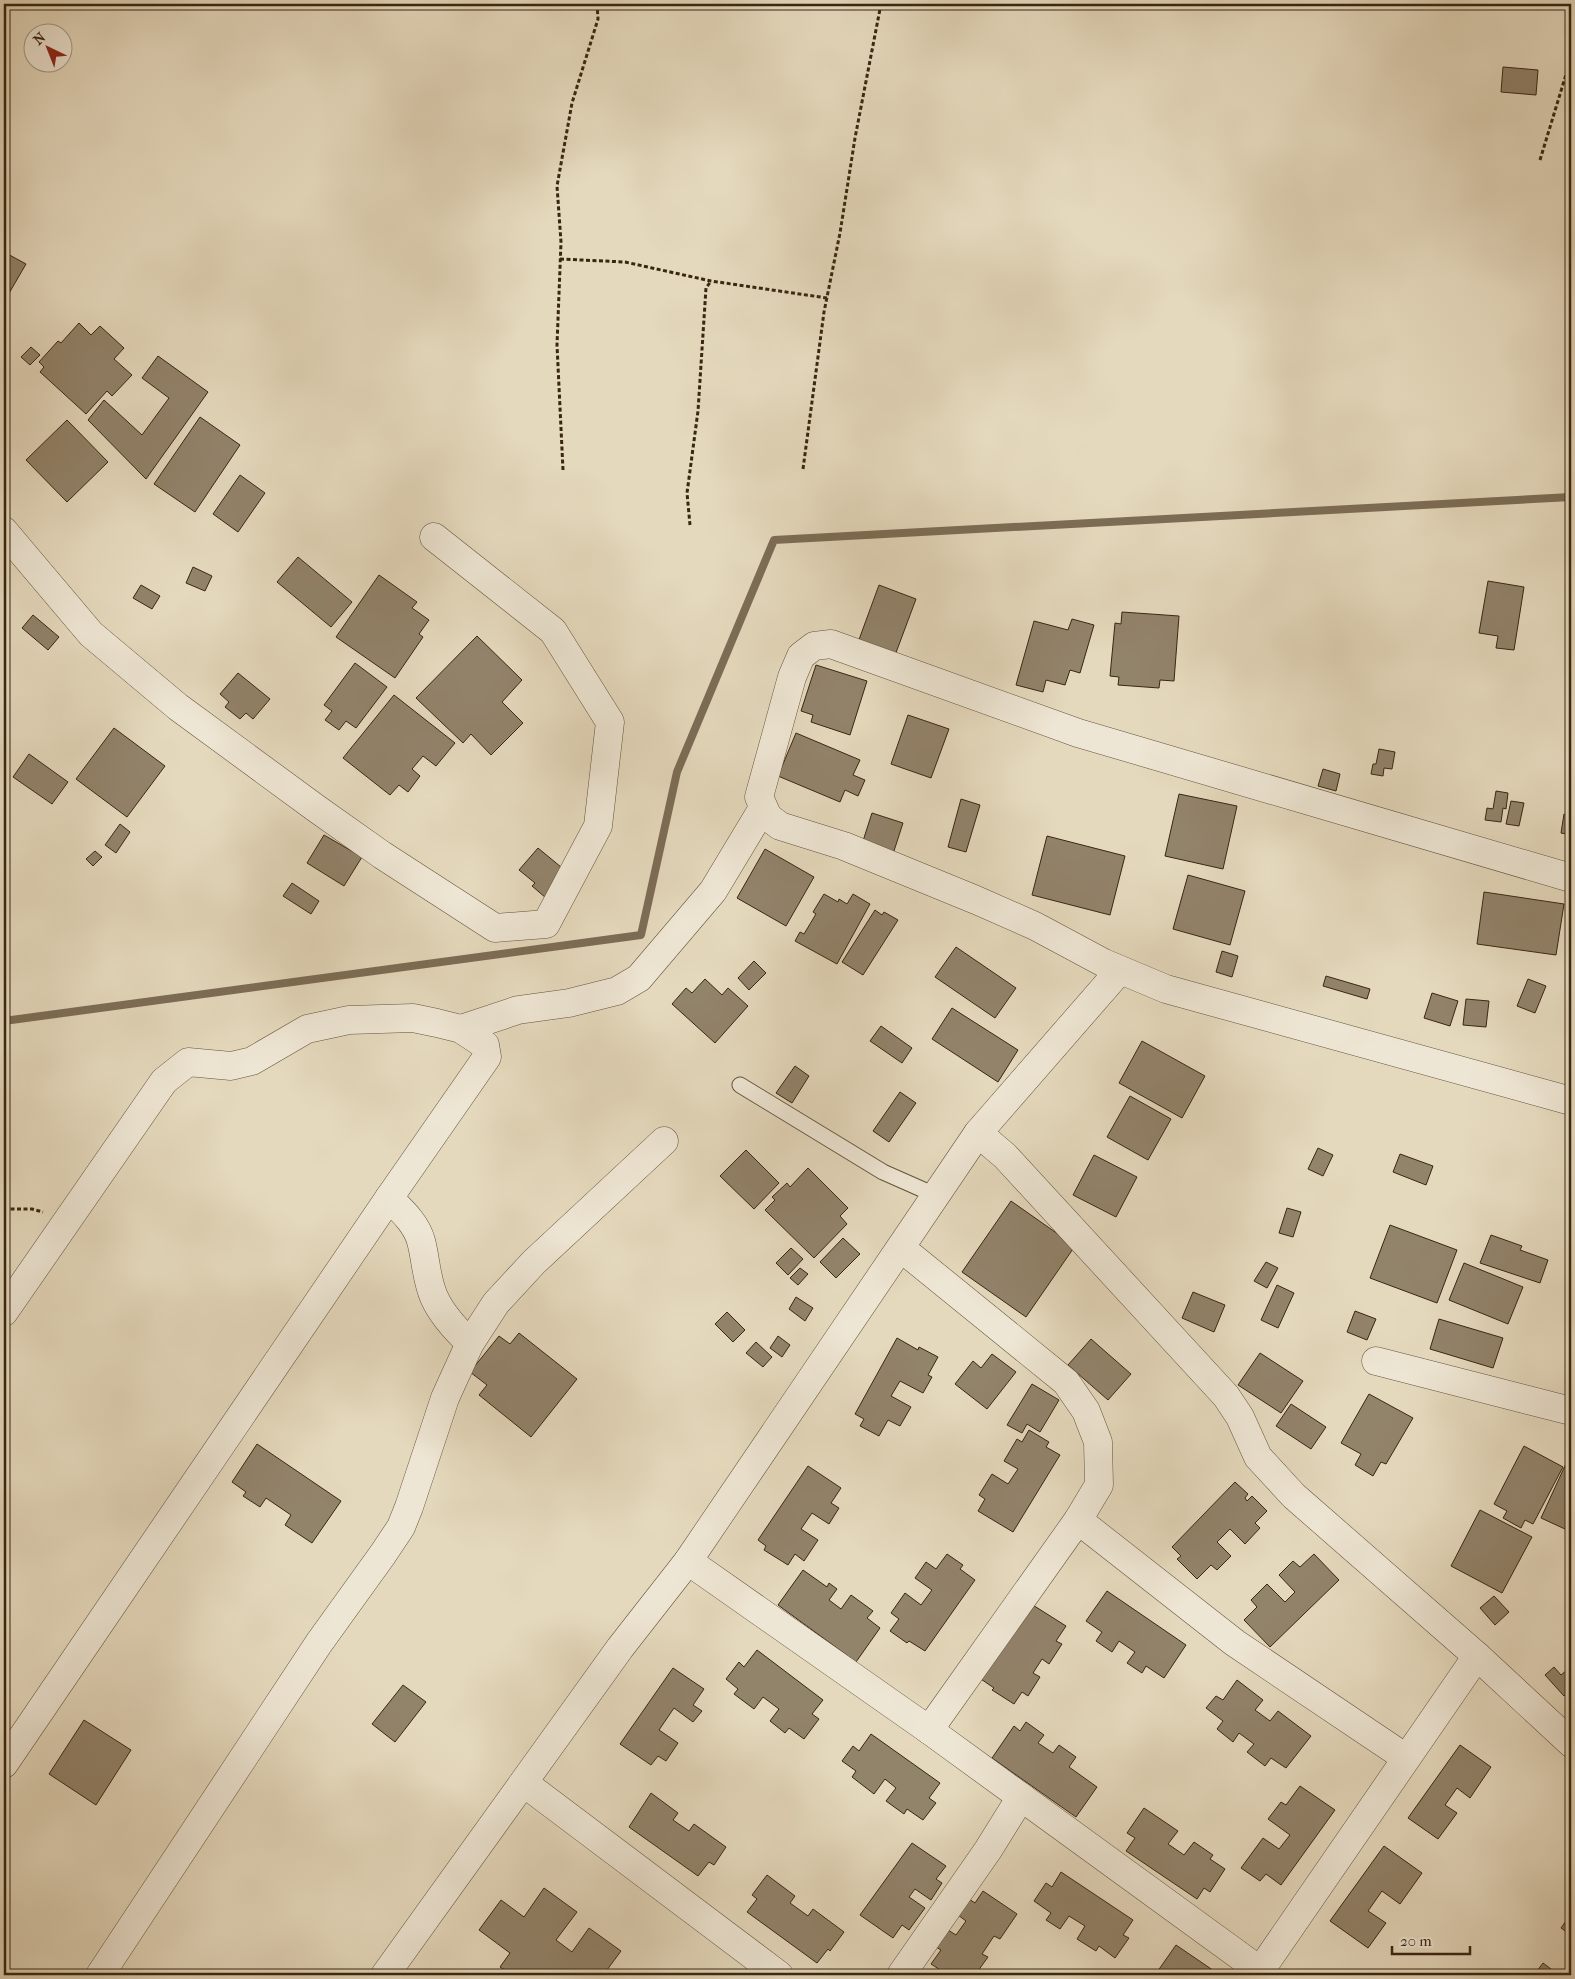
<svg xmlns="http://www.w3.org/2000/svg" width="1575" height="1979" font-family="'IM FELL French Canon',serif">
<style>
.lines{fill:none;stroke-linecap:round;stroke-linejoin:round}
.stream{stroke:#7c6d56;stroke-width:8}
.building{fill:#92836b;stroke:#382612}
.service-casing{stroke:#63533d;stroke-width:17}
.minor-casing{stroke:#63533d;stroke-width:29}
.path{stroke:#382612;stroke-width:3;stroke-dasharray:4 2.5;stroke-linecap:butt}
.service{stroke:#eee6d4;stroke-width:15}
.minor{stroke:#eee6d4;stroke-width:28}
</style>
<rect width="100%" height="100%" fill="#e5d9bd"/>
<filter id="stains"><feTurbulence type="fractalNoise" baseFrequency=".004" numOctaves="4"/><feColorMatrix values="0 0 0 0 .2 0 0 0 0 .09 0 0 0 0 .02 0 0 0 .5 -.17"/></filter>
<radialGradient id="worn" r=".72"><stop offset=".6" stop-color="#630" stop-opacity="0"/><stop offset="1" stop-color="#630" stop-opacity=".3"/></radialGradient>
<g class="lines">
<!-- stream -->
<path class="stream" d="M 4,1021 L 641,935 L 677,772 L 774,540 L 1571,497"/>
</g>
<!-- building -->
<g class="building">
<path d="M 1503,67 L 1538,70 L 1536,95 L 1501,92 Z"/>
<path d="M 4,252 L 26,264 L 8,295 L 4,292 Z"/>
<path d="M 79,323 L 91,335 L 100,326 L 124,348 L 114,359 L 132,375 L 112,396 L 107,391 L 86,414 L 40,372 L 44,367 L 39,362 L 58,341 L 61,343 Z"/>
<path d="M 31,347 L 40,355 L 30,365 L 21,357 Z"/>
<path d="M 158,356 L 208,392 L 146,479 L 88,420 L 104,400 L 142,435 L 169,398 L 142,378 Z"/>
<path d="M 200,417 L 240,445 L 195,512 L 154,484 Z"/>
<path d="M 67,420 L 108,462 L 67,502 L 26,460 Z"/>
<path d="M 240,475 L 265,493 L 238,532 L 213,514 Z"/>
<path d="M 298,557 L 352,602 L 331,627 L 277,582 Z"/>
<path d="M 193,567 L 212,576 L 205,591 L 186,583 Z"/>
<path d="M 379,575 L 417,602 L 412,608 L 429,620 L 419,634 L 423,637 L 395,678 L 336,637 Z"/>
<path d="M 1488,581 L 1524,587 L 1514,650 L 1496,648 L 1498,636 L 1479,633 Z"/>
<path d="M 141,585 L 160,596 L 152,609 L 133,598 Z"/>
<path d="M 879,585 L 916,599 L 894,658 L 857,645 Z"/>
<path d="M 1122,612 L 1179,616 L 1174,681 L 1160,680 L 1159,688 L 1118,685 L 1119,677 L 1110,676 L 1115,623 L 1121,624 Z"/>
<path d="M 33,615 L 59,637 L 48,650 L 22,628 Z"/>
<path d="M 1072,619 L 1094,625 L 1080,673 L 1070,670 L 1065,685 L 1046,680 L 1043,692 L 1016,685 L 1034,621 L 1068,630 Z"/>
<path d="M 477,636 L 522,680 L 502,702 L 523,723 L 491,755 L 471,734 L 463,743 L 416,698 Z"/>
<path d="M 355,663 L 387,687 L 356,728 L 346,721 L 339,730 L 325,720 L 332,711 L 324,705 Z"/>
<path d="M 816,665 L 867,681 L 850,735 L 811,722 L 813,715 L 801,711 Z"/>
<path d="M 238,673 L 270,699 L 253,719 L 246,713 L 240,719 L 225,707 L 229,702 L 220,694 Z"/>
<path d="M 394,695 L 455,743 L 436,766 L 423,756 L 412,769 L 420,776 L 408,792 L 399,785 L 390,795 L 343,758 Z"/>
<path d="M 908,715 L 949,729 L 931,778 L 891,764 Z"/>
<path d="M 114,728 L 165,766 L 127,817 L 76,779 Z"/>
<path d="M 796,733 L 860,760 L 853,775 L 865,780 L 858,796 L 845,790 L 840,802 L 778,776 Z"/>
<path d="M 1379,749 L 1395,752 L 1392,769 L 1384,768 L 1383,776 L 1371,774 L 1373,764 L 1376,764 Z"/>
<path d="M 29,754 L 68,782 L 52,804 L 13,777 Z"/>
<path d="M 1323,769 L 1340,774 L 1336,791 L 1318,786 Z"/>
<path d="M 1496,791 L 1508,793 L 1506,809 L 1503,808 L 1501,822 L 1485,820 L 1487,808 L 1493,809 Z"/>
<path d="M 1179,794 L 1237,806 L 1223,869 L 1165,856 Z"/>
<path d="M 961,799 L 980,805 L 966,852 L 948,847 Z"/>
<path d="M 1511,801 L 1524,803 L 1519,826 L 1506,824 Z"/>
<path d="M 872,813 L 903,823 L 893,854 L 862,844 Z"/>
<path d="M 1564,814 L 1571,816 L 1571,835 L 1561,833 Z"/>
<path d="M 120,824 L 130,832 L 116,853 L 105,845 Z"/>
<path d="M 324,835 L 362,857 L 344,886 L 307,863 Z"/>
<path d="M 1047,836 L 1125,856 L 1110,915 L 1032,895 Z"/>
<path d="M 538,848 L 567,872 L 546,898 L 532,886 L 535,883 L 519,870 Z"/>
<path d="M 765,849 L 814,877 L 786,926 L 737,898 Z"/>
<path d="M 95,851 L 102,857 L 93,866 L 86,859 Z"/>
<path d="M 1188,875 L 1245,891 L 1230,945 L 1173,929 Z"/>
<path d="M 292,883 L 319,901 L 311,914 L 283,896 Z"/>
<path d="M 1484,892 L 1564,904 L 1556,955 L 1477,944 Z"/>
<path d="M 824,894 L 838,902 L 839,899 L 847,904 L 853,894 L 870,904 L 837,964 L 795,941 L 800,932 L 804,934 L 816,914 L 813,912 Z"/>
<path d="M 875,910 L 882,915 L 884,912 L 898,920 L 863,975 L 842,962 Z"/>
<path d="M 956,947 L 1016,988 L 995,1018 L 935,977 Z"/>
<path d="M 1222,951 L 1238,956 L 1232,977 L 1216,972 Z"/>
<path d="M 754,961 L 766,973 L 749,990 L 738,978 Z"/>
<path d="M 1326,976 L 1370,989 L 1367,999 L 1323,986 Z"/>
<path d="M 705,979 L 722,995 L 728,988 L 748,1006 L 715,1043 L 672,1004 L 686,988 L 692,993 Z"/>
<path d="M 1528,979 L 1546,986 L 1535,1013 L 1517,1006 Z"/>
<path d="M 1432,993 L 1458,1001 L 1450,1026 L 1424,1018 Z"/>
<path d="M 1466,999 L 1489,1001 L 1486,1027 L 1463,1025 Z"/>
<path d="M 952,1008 L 1018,1050 L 998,1082 L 932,1039 Z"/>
<path d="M 881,1026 L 912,1048 L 902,1063 L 870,1041 Z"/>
<path d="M 1142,1041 L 1205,1076 L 1182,1118 L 1119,1083 Z"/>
<path d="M 795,1066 L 809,1076 L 792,1103 L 776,1093 Z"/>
<path d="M 900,1092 L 916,1103 L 889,1142 L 873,1131 Z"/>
<path d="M 1130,1096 L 1171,1119 L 1148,1160 L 1107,1137 Z"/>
<path d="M 1318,1148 L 1333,1155 L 1323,1176 L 1308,1169 Z"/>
<path d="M 746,1150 L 779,1183 L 754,1209 L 720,1176 Z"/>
<path d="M 1400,1154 L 1433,1166 L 1426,1185 L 1393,1172 Z"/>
<path d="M 1094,1155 L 1137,1177 L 1116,1217 L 1073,1195 Z"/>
<path d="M 808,1168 L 848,1208 L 840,1216 L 847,1224 L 814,1258 L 765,1210 L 775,1200 L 772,1197 L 787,1183 L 790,1187 Z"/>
<path d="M 1011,1201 L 1075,1246 L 1026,1317 L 962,1272 Z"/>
<path d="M 1287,1208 L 1301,1212 L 1293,1237 L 1279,1233 Z"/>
<path d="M 1390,1225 L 1457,1250 L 1437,1303 L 1370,1278 Z"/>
<path d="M 1491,1235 L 1522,1246 L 1520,1250 L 1548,1260 L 1540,1283 L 1480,1263 Z"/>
<path d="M 843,1238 L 860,1254 L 836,1278 L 820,1262 Z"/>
<path d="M 791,1248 L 803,1259 L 788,1275 L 776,1263 Z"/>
<path d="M 1266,1262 L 1278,1268 L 1267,1288 L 1254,1281 Z"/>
<path d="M 1464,1263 L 1523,1287 L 1508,1324 L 1449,1300 Z"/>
<path d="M 800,1268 L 808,1274 L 798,1285 L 790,1278 Z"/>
<path d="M 1277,1285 L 1294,1293 L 1278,1328 L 1261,1320 Z"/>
<path d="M 1193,1292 L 1225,1305 L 1214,1332 L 1182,1318 Z"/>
<path d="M 796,1297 L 813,1308 L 805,1321 L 789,1309 Z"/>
<path d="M 1355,1311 L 1376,1319 L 1367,1340 L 1347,1332 Z"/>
<path d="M 727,1312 L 745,1330 L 733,1342 L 715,1324 Z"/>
<path d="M 1439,1319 L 1503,1338 L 1493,1368 L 1430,1349 Z"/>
<path d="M 519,1333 L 577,1379 L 531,1437 L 479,1395 L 487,1385 L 470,1372 L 499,1336 L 510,1344 Z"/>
<path d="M 778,1336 L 790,1345 L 782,1357 L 770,1348 Z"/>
<path d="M 897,1338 L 918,1350 L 919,1347 L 938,1357 L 928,1375 L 932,1377 L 923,1393 L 900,1381 L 891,1396 L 911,1407 L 900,1426 L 888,1420 L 879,1436 L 860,1426 L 864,1419 L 855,1414 Z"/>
<path d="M 1091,1339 L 1131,1374 L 1108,1400 L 1068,1365 Z"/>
<path d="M 756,1342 L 772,1357 L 763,1367 L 746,1353 Z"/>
<path d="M 1260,1353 L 1303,1381 L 1281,1413 L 1238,1385 Z"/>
<path d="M 992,1354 L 1016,1372 L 987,1409 L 955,1384 L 973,1361 L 981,1368 Z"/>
<path d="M 1032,1384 L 1059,1400 L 1040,1432 L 1027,1424 L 1022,1433 L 1007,1425 Z"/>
<path d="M 1369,1394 L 1413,1418 L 1386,1464 L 1381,1462 L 1373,1476 L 1355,1465 L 1361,1454 L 1341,1443 Z"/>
<path d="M 1291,1404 L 1326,1427 L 1311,1449 L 1276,1426 Z"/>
<path d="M 1029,1430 L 1049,1442 L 1046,1447 L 1060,1455 L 1013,1532 L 978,1511 L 985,1499 L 979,1495 L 992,1474 L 1008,1484 L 1018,1469 L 1004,1461 L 1017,1439 L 1022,1442 Z"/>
<path d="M 257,1444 L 341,1501 L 312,1543 L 285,1525 L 291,1515 L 266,1498 L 260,1507 L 243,1496 L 246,1492 L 232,1482 Z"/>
<path d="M 1524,1446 L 1563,1467 L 1533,1524 L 1525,1520 L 1521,1528 L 1503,1518 L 1507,1511 L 1494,1504 Z"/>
<path d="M 1569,1457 L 1571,1458 L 1571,1514 L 1565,1529 L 1541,1518 Z"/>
<path d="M 808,1466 L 841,1488 L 831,1503 L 839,1508 L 829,1524 L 812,1513 L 801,1529 L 818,1540 L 804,1561 L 795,1554 L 788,1565 L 764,1550 L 766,1546 L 758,1540 Z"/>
<path d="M 1235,1482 L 1248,1494 L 1245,1498 L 1247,1501 L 1252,1496 L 1267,1511 L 1255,1523 L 1260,1528 L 1245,1544 L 1230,1529 L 1217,1542 L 1231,1556 L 1217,1570 L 1211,1565 L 1197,1579 L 1177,1559 L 1181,1556 L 1172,1547 Z"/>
<path d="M 1480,1510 L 1532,1537 L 1502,1593 L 1451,1566 Z"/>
<path d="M 947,1554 L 963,1565 L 960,1569 L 975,1580 L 925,1651 L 909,1641 L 907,1643 L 890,1631 L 899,1619 L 891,1613 L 905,1593 L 921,1605 L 932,1590 L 915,1578 L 926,1562 L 936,1569 Z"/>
<path d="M 1314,1554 L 1339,1580 L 1270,1647 L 1244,1620 L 1257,1607 L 1251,1600 L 1267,1584 L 1285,1602 L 1295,1592 L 1279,1575 L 1293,1561 L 1300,1567 Z"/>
<path d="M 803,1570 L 827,1587 L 829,1583 L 837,1589 L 829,1600 L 841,1609 L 851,1595 L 873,1611 L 867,1618 L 880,1628 L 856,1662 L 778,1605 Z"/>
<path d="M 1107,1591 L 1186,1645 L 1164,1678 L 1146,1666 L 1142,1673 L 1127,1663 L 1135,1652 L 1119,1641 L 1112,1652 L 1096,1641 L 1102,1632 L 1086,1621 Z"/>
<path d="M 1494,1596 L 1509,1612 L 1495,1625 L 1480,1608 Z"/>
<path d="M 1028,1602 L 1066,1626 L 1056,1641 L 1062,1644 L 1049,1664 L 1042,1659 L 1033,1673 L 1040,1677 L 1028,1696 L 1022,1692 L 1014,1704 L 992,1690 L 994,1688 L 978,1677 Z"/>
<path d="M 757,1650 L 823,1700 L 812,1714 L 819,1719 L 804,1739 L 789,1728 L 785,1733 L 770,1721 L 779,1709 L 763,1697 L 754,1709 L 734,1694 L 738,1689 L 726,1679 L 739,1662 L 744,1667 Z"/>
<path d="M 1554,1667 L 1561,1675 L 1567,1670 L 1571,1675 L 1571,1689 L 1564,1696 L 1545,1675 Z"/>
<path d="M 673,1668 L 704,1689 L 693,1705 L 702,1711 L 693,1722 L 674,1708 L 659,1730 L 678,1743 L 666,1761 L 658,1756 L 651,1765 L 620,1744 Z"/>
<path d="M 1237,1680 L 1263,1700 L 1255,1710 L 1270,1721 L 1278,1711 L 1311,1736 L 1286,1768 L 1271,1758 L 1265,1766 L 1247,1752 L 1254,1744 L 1239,1733 L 1233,1742 L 1217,1729 L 1223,1721 L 1206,1708 L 1216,1696 L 1223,1700 Z"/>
<path d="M 403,1685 L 426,1702 L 395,1742 L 372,1724 Z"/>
<path d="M 84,1720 L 131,1750 L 96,1805 L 49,1774 Z"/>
<path d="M 1026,1722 L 1044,1735 L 1038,1743 L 1053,1753 L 1059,1745 L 1076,1757 L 1069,1767 L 1097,1787 L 1076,1817 L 992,1758 L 1014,1726 L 1020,1731 Z"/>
<path d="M 871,1734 L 940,1783 L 929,1798 L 936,1803 L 923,1820 L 907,1809 L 904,1814 L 886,1801 L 896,1788 L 885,1779 L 874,1794 L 852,1777 L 856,1771 L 842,1761 L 853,1746 L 859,1751 Z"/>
<path d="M 1460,1745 L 1491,1767 L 1470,1798 L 1457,1788 L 1445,1805 L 1457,1813 L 1438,1839 L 1408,1818 Z"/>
<path d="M 1300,1786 L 1335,1810 L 1281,1885 L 1266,1874 L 1260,1881 L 1241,1868 L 1263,1838 L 1279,1849 L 1290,1835 L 1268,1819 L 1281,1802 L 1286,1805 Z"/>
<path d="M 651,1793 L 678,1813 L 673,1820 L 689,1831 L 694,1824 L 726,1847 L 714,1865 L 709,1862 L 698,1876 L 629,1827 Z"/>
<path d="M 1144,1808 L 1178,1831 L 1168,1844 L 1184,1855 L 1194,1842 L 1213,1855 L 1210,1859 L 1225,1869 L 1210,1892 L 1204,1888 L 1197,1899 L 1126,1851 L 1135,1838 L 1127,1833 Z"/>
<path d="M 912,1843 L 946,1866 L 936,1879 L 942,1883 L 931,1900 L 915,1889 L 909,1897 L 925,1908 L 909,1930 L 902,1925 L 893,1938 L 860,1915 Z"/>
<path d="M 1384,1846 L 1422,1873 L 1400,1904 L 1382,1891 L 1368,1911 L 1386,1923 L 1368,1948 L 1330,1921 Z"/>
<path d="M 1061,1872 L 1133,1920 L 1123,1935 L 1129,1938 L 1115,1958 L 1099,1946 L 1096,1951 L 1077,1939 L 1085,1926 L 1069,1916 L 1060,1929 L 1046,1920 L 1051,1913 L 1034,1901 L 1046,1883 L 1052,1887 Z"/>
<path d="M 767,1875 L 795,1896 L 790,1903 L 808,1916 L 813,1909 L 844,1932 L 830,1951 L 828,1949 L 817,1963 L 747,1912 L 757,1899 L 752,1895 Z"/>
<path d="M 544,1888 L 577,1912 L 556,1940 L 572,1952 L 589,1928 L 621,1951 L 604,1974 L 605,1975 L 512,1975 L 500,1967 L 510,1953 L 479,1930 L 501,1900 L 524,1917 Z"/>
<path d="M 983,1891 L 1017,1914 L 1000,1939 L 994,1936 L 982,1954 L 988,1957 L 975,1975 L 948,1975 L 931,1964 L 941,1950 L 936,1947 L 948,1930 L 956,1935 L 966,1921 L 958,1915 L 969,1899 L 975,1903 Z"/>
<path d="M 1571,1914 L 1571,1935 L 1561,1928 Z"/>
<path d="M 1176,1945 L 1220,1975 L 1155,1975 Z"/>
<path d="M 1543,1963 L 1559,1975 L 1534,1975 Z"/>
</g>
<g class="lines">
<!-- service casing -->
<g class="service-casing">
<path id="service" d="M 740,1085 L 883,1172 L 935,1195"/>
</g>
<!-- minor casing -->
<g class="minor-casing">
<g id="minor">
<path d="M 4,531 L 91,634 L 178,707 L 317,809 L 382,855 L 495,928 L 546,924 L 598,826 L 610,722 L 553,631 L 434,537"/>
<path d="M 1571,878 L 1078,733 L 831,644 L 814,646 L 801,656 L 792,677 L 759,797 L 768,817 L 780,826 L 844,846 L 976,900 L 1035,926 L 1104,963 L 1166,989 L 1571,1101"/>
<path d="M 461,1029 L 518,1010 L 569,1003 L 617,991 L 639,978 L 713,891 L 763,808"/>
<path d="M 978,1133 L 1005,1156 L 1226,1396 L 1240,1417 L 1258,1457 L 1294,1496 L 1477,1656 L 1571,1743"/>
<path d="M 389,1198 C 401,1210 416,1223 421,1241 C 426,1259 426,1279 434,1297 C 442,1315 456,1330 470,1343"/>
<path d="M 901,1248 L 1066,1382 L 1086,1411 L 1098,1442 L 1099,1485 L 1078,1520 L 929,1730"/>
<path d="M 4,1312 L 164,1081 L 188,1062 L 231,1066 L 252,1061 L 307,1029 L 349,1020 L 413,1018 L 437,1023 L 461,1029 L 485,1045 L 487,1057 L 389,1198 L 4,1764"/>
<path d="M 1376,1361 L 1571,1411"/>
<path d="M 1078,1520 L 1235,1643 L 1406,1758"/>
<path d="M 688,1561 L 929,1730 L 1266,1975"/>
<path d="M 524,1783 L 779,1975"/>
<path d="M 1260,1971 L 1477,1656"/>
<path d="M 100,1975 L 319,1643 L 383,1554 L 401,1527 L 409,1507 L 445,1398 L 470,1343 L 496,1303 L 534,1262 L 664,1141"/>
<path d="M 385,1975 L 620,1648 L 688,1561 L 978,1133 L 1120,970"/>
<path d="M 901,1975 L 988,1850 L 1021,1797"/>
</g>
</g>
<!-- path -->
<g class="path">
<path d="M 1540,160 L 1571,58"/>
<path d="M 560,259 L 625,262 L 711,281 L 827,298"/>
<path d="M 803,469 L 824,312 L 840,233 L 855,138 L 881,4"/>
<path d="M 563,470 L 557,345 L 561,242 L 557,186 L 572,103 L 598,19 L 597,4"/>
<path d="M 690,525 L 687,493 L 698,411 L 706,288 L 711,281"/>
<path d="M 4,1209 L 32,1209 L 43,1212"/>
</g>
<!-- service -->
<use href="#service" class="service"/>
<!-- minor -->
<use href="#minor" class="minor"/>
</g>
<!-- margin -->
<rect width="1575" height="1979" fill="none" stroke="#e5d9bd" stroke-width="20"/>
<rect x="5" y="5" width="1565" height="1969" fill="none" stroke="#382612" stroke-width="2.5"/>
<rect x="10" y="10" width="1555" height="1959" fill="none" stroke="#382612"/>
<!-- north arrow -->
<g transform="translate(48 48) rotate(317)"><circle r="24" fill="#eee6d4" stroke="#a59986"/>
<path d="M0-4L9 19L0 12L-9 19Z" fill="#8f2418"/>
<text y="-8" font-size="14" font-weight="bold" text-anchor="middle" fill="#382612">N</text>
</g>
<!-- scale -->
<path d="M1392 1946v8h78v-8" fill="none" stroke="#382612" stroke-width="2.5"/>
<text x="1400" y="1946" font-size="15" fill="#382612" stroke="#eee6d4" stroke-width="4" paint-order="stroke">20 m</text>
<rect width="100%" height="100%" filter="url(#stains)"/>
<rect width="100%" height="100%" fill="url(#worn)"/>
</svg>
